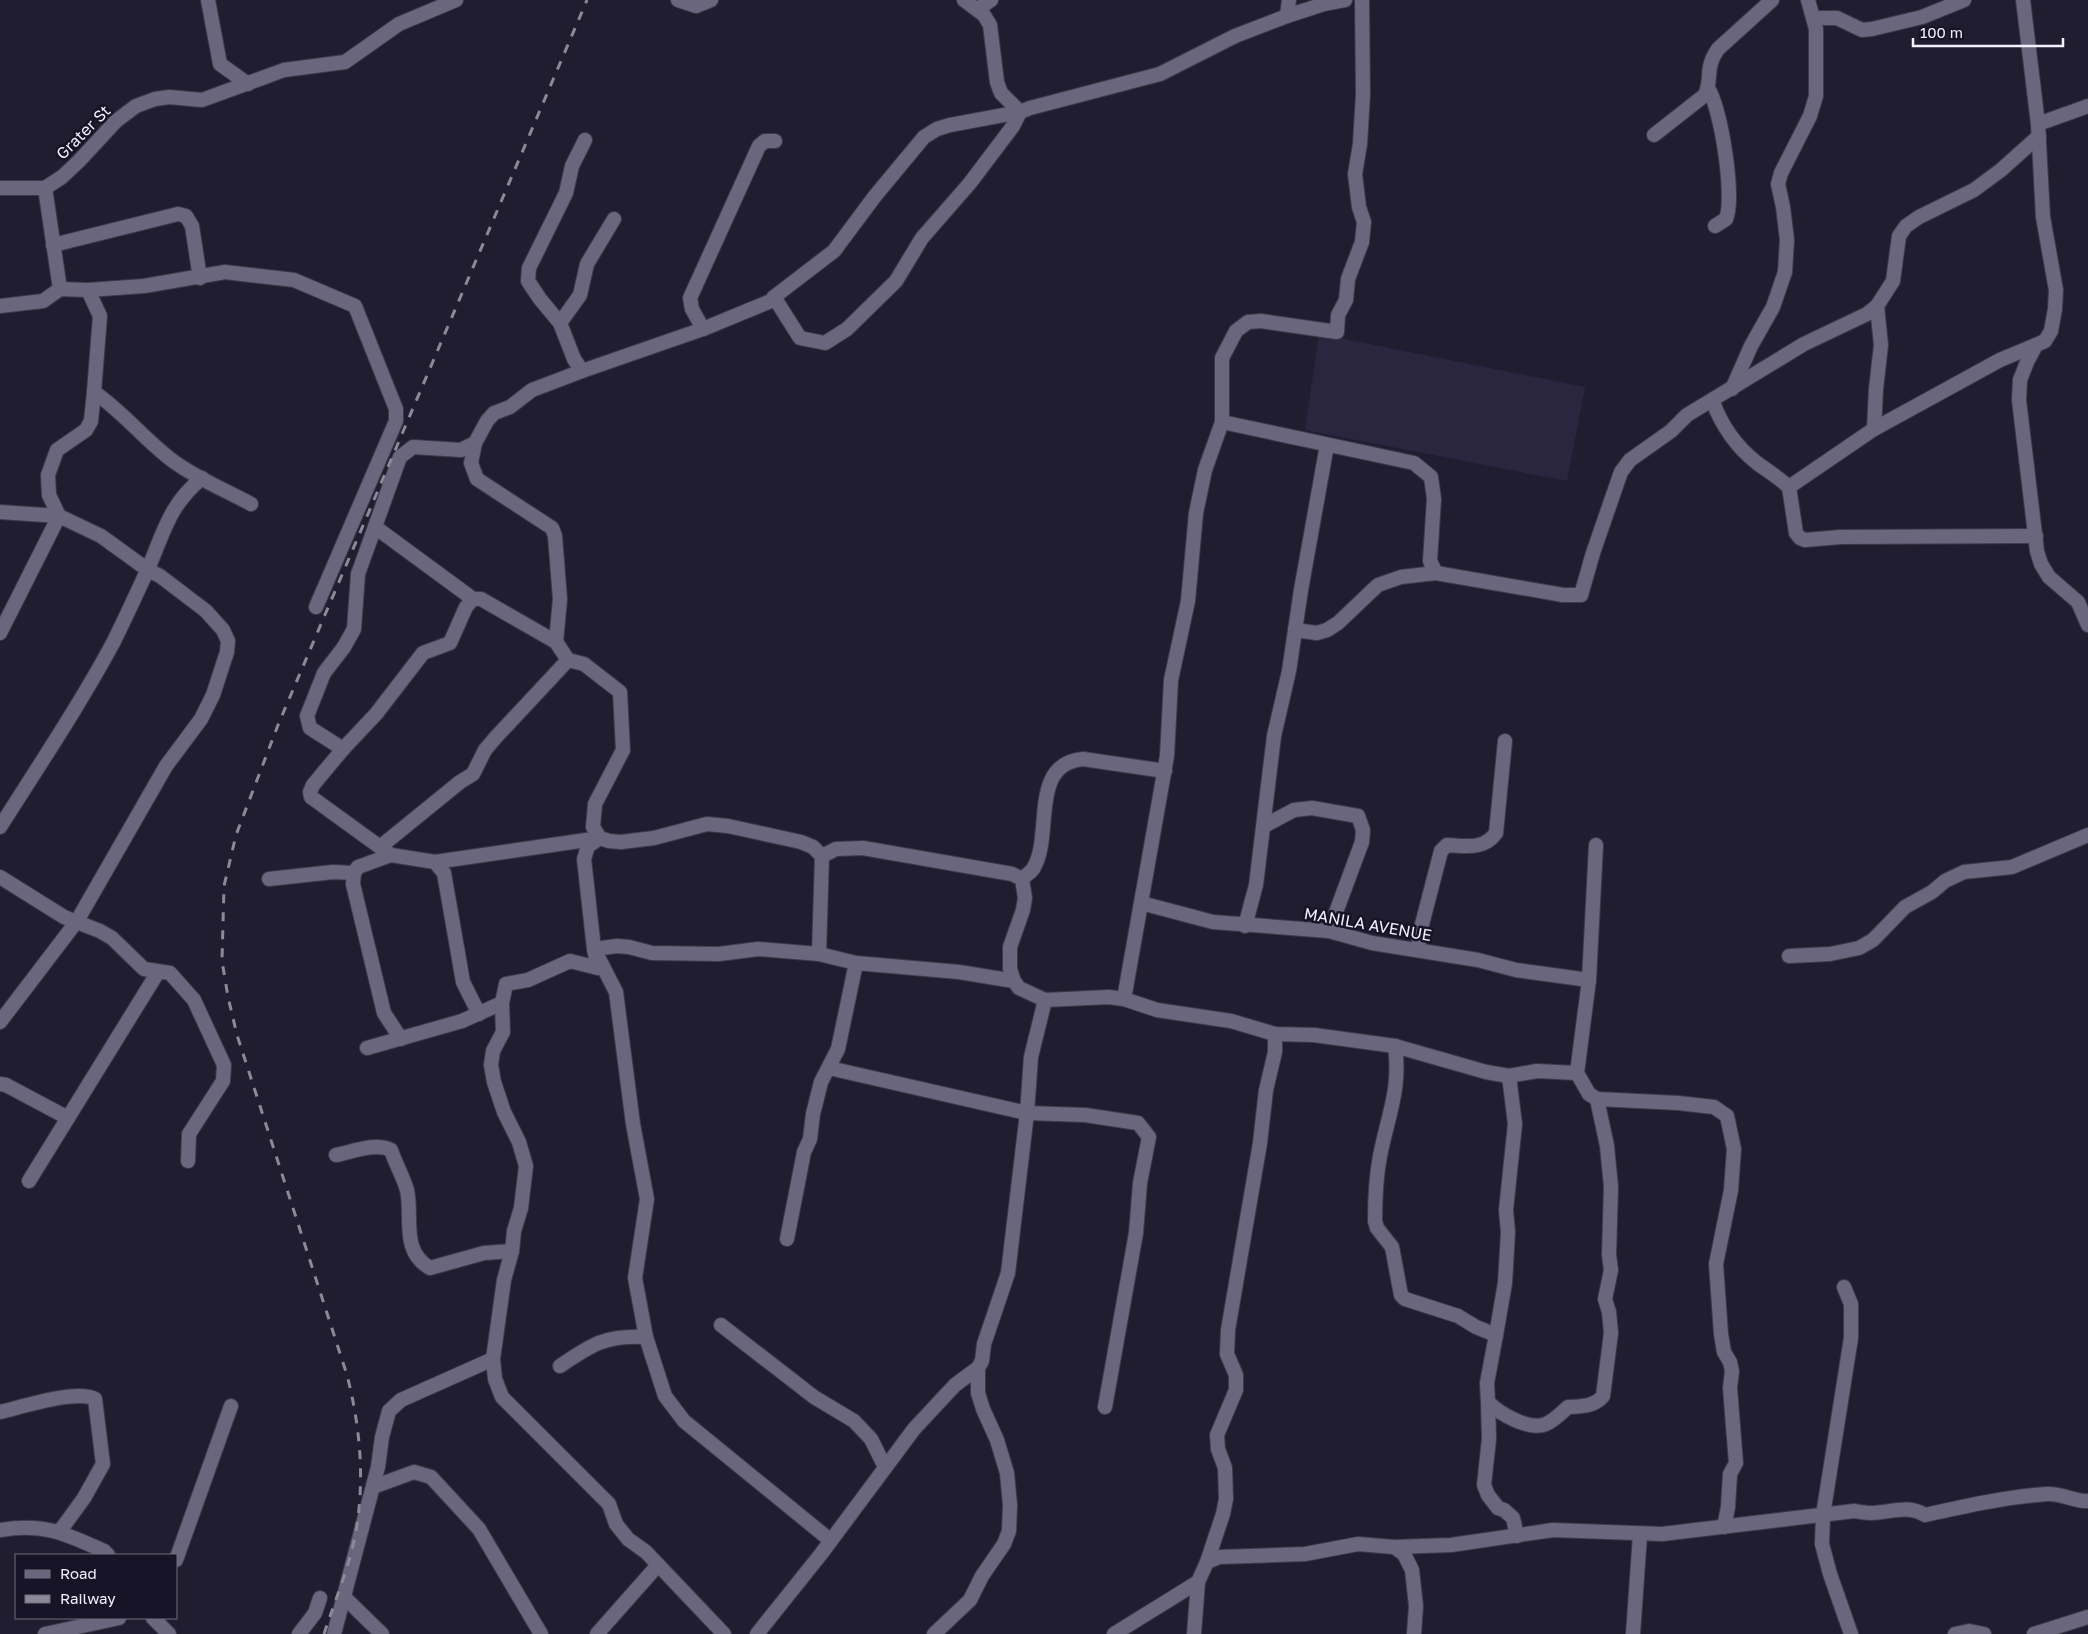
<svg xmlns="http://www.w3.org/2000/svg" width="2088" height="1634" font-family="'Golos Text',sans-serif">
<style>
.built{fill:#2b2640}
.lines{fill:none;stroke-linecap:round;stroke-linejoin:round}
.minor-casing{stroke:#3e3a4b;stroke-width:16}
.minor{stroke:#69667e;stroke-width:14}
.rail{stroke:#8c8999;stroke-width:3;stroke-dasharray:9 9;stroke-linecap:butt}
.labels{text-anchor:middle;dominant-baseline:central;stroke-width:5;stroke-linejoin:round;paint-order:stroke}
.street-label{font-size:16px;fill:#f3f1fd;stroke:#181427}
</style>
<rect width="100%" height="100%" fill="#211d31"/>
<!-- built -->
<path class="built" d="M 1319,334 L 1585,387 L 1567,481 L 1305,430 Z"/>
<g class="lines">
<!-- minor casing -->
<g class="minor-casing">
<g id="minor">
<path d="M 208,0 L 220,64 L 248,84"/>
<path d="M 678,0 L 696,6 L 711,0"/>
<path d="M 964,0 L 984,15 L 990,25 L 997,82 L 1001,93 L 1020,112"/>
<path d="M 2023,0 L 2038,124 L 2043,217 L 2056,290 L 2055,309 L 2051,331 L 2045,341 L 2036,345 L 2027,362 L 2020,380 L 2019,400 L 2037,551 L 2041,564 L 2049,577 L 2078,602 L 2088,625"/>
<path d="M 978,9 L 991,0"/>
<path d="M 1287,16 L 1289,0"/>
<path d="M 1814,18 L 1837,18 L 1862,30 L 1872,29 L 1922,17 L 1964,0"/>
<path d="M 1708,88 C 1721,108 1735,197 1726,219 L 1715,226"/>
<path d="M 2038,124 L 2088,106"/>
<path d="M 1654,135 L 1705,95 C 1713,77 1704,69 1718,49 L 1772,0"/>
<path d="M 585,140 L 572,166 L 566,193 L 529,268 L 528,281 L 540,299 L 560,323 L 574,359 L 582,371 L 703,329 L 771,301 L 774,297 L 800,338 L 825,343 L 847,329 L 896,281 L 922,238 L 970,183 L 1013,126 L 1020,112 L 1030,108 L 1160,74 L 1235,36 L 1287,16 L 1324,4 L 1345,0"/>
<path d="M 0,188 L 45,188 L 62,177 L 79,161 L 116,121 L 136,106 L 155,99 L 169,97 L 202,100 L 284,70 L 345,62 L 399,24 L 456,0"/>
<path d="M 45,188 L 60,289"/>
<path d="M 53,245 L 178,214 L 186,216 L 192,226 L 200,278"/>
<path d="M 88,290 L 100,316 L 94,392 C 123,412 145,440 173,461 C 196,478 225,490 251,504"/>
<path d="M 774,297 L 834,251 L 875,196 L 924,137 L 937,129 L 950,125 L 1020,112"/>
<path d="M 0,306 L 43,301 L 60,289 L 88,290 L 144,286 L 225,272 L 294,280 L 355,306 L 396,409 L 396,421 L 316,607"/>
<path d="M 560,323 L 580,295 L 587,264 L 614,219"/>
<path d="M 703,329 L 692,309 L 690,298 L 759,146 L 765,141 L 775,141"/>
<path d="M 1732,389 L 1751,346 L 1773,307 L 1785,272 L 1787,240 L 1783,207 L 1778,184 L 1781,173 L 1810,116 L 1816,96 L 1816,29 L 1808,0"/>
<path d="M 1712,400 C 1722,426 1735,446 1757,463 C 1768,471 1779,478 1789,487 L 1796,533 L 1800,538 L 1805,540 L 1840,537 L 2036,536"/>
<path d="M 1222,422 L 1414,463 L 1431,477 L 1434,499 L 1430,561 L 1436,573 L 1563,595 L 1581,595 L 1593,553 L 1621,472 L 1630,460 L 1671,431 L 1687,415 L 1804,344 L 1867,314 L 1877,306 L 1893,281 L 1899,236 L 1906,226 L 1919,217 L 1974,190 L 2001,170 L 2039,136"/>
<path d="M 1874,429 L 1876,389 L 1881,345 L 1877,306"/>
<path d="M 1789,487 L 1874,429 L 2000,360 L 2036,345"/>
<path d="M 0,512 L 59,516 L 101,536 L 148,570 L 160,576 L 206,611 L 223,630 L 228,641 L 227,652 L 213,695 L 201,719 L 166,766 L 77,921 L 0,1022"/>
<path d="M 59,516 L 49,495 L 48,475 L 57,450 L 86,430 L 91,421 L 94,392"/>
<path d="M 375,527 L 473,599"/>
<path d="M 1295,630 L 1317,633 L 1327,630 L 1338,623 L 1378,585 L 1401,577 L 1436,573"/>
<path d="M 0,633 L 59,516"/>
<path d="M 556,642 L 560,599 L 555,536 L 552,528 L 477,479 L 471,463 L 475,443 L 487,421 L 494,413 L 510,407 L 532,390 L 582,371"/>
<path d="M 343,749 L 310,728 L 307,716 L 324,673 L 344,647 L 354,629 L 358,574 L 400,457 L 413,447 L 461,450 L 475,443"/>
<path d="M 1264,826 L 1294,810 L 1312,808 L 1358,816 L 1363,830 L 1362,842 L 1329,931"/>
<path d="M 0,827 C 38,767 79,706 113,643 C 125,619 136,595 147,571 C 164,533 168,506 202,478"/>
<path d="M 1596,845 L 1589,980 L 1577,1073 L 1589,1094 L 1597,1099 L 1678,1103 L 1714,1107 L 1727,1116 L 1734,1149 L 1731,1190 L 1716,1264 L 1721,1334 L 1724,1352 L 1730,1362 L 1732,1371 L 1730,1388 L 1736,1463 L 1730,1474 L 1728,1507 L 1724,1527"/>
<path d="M 380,847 L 460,782 L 473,774 L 485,750 L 496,737 L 568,660"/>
<path d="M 391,855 L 358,867 L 354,873 L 353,884 L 384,1013 L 401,1039"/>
<path d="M 822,856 L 836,849 L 863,848 L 1012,874 L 1022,879 L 1025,898 L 1023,910 L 1010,947 L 1010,969 L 1014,981 L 1019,988 L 1045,1000 L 1109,997 L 1124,999 L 1157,1010 L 1231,1021 L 1275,1034 L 1314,1035 L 1395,1046 L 1486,1072 L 1509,1076 L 1537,1071 L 1577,1073"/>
<path d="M 435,862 L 600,838 L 588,846 L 584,859 L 594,949 L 616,992 L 633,1124 L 647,1199 L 635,1278 L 646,1337 L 665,1396 L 684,1421 L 830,1540"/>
<path d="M 0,877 L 64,917 L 100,931 L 112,938 L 144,969 L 170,973 L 194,1000 L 224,1065 L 223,1081 L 189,1134 L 188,1161"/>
<path d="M 269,879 L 333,872 L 354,873"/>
<path d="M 1022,879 C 1025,876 1031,872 1033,869 C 1054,836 1028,764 1083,759 L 1165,771"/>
<path d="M 1141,903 L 1213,922 L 1329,931 L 1372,943 L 1478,960 L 1516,970 L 1589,980"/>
<path d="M 1245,926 L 1256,885 L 1274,736 L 1289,671 L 1301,590 L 1327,445"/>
<path d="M 1418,949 L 1420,932 L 1441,851 L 1447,845 C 1466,846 1484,850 1496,833 L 1505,741"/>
<path d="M 1789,956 L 1830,954 L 1859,948 L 1873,940 L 1905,907 L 1932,892 L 1945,881 L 1964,872 L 2012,867 L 2088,835"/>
<path d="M 1124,999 L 1167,756 L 1171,680 L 1188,601 L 1196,513 L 1205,470 L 1222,422 L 1222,358 L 1236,331 L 1248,322 L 1261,321 L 1337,332 L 1338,315 L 1346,300 L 1348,279 L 1362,242 L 1364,222 L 1359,207 L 1355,174 L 1360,144 L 1363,94 L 1362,0"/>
<path d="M 479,1014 L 463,982 L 444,873 L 435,862 L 391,855 L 311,797 L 310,792 L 313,785 L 343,749 L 376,714 L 423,653 L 450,643 L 466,607 L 473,599 L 481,599 L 556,642 L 568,660 L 584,664 L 620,692 L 623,750 L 595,804 L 593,827 L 600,838 L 609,841 L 621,842 L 654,838 L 707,824 L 728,826 L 801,842 L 813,847 L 822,856 L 819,954"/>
<path d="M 1395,1046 C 1401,1089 1388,1115 1380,1156 C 1376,1177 1375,1200 1375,1221 L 1377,1228 L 1392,1247 L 1401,1295 L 1405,1299 L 1458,1316 L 1476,1327 L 1496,1335 L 1487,1383 L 1488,1402 C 1500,1414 1529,1431 1546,1424 C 1555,1420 1561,1413 1568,1407 C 1581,1406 1594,1407 1603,1396 L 1611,1333 L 1609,1312 L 1605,1299 L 1611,1270 L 1609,1255 L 1611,1187 L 1607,1146 L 1597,1099"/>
<path d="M 367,1048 L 462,1021 L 502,1003"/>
<path d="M 829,1068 L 1027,1113 L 1085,1115 L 1138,1123 L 1149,1137 L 1140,1183 L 1136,1233 L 1105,1407"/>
<path d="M 0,1084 L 6,1085 L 68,1118"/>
<path d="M 336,1155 C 352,1152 376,1142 391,1150 C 395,1163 403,1176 407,1190 C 413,1216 400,1251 430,1268 L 484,1253 L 512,1251"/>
<path d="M 29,1181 L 158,972"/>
<path d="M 787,1239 L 804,1152 L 810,1139 L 813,1114 L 821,1082 L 838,1049 L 856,963"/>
<path d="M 1844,1287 L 1851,1304 L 1851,1338 L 1823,1515 L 1822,1544 L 1830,1574 L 1851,1634"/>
<path d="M 721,1325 L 814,1397 L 854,1421 L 871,1439 L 885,1467"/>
<path d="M 1496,1335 L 1505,1283 L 1508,1232 L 1506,1210 L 1515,1124 L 1509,1076"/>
<path d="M 560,1366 C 592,1344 606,1335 646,1337"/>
<path d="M 1488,1402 L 1489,1439 L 1484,1485 L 1488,1495 L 1498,1508 L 1504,1510 L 1513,1518 L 1517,1536"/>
<path d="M 0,1412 C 22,1407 76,1389 95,1399 L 103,1464 L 84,1498 L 60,1531"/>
<path d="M 373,1487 L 414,1472 L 431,1477 L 479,1529 L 541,1634"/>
<path d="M 0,1530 C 45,1523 64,1533 104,1551 L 108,1555"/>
<path d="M 1394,1547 L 1451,1545 L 1553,1530 L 1662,1534 L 1854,1511 C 1860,1512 1865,1513 1870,1513 C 1891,1513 1906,1504 1925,1515 C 1965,1506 2006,1497 2047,1494 C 2062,1493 2075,1502 2088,1501"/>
<path d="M 176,1560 L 231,1406"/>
<path d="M 1207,1562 L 1219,1557 L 1305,1554 L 1358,1544 L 1394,1547 L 1404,1554 L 1412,1570 L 1416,1606 L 1414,1634"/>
<path d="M 344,1597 L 382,1634"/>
<path d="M 153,1618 L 169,1634"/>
<path d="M 45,1634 L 119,1618"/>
<path d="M 299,1634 L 315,1613 L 320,1598"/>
<path d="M 334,1634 L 378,1467 L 382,1437 L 389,1411 L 401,1400 L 493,1359"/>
<path d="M 597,1634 L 658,1565"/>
<path d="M 724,1634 L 646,1552 L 628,1539 L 616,1524 L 609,1504 L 502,1397 L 495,1379 L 493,1359 L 504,1280 L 512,1251 L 514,1231 L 521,1208 L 526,1166 L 519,1142 L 504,1112 L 494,1082 L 491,1065 L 493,1051 L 503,1032 L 502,1003 L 506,984 L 528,980 L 570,961 L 598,968 L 594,949 L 617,946 L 629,947 L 652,953 L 719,954 L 758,949 L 819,954 L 856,963 L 959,972 L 1014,981"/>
<path d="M 757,1634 L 821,1554 L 914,1429 L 955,1385 L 978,1368 L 982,1361 L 984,1344 L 1008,1273 L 1027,1113 L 1031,1057 L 1045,1000"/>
<path d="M 934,1634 L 970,1600 L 982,1576 L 1004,1544 L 1009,1531 L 1010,1505 L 1007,1473 L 997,1440 L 983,1409 L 978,1393 L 978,1368"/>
<path d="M 1114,1634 L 1198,1582 L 1207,1562 L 1223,1514 L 1226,1499 L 1225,1468 L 1218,1449 L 1217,1435 L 1236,1390 L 1236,1375 L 1227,1354 L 1228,1330 L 1260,1143 L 1266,1090 L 1275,1052 L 1275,1034"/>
<path d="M 1194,1634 L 1198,1582"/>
<path d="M 1633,1634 L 1640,1535"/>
<path d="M 1955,1634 L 1969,1631 L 1984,1634"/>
<path d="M 2034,1634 L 2088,1617"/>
</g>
</g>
<!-- minor -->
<use href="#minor" class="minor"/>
<!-- rail -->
<path class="rail" d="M 324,1634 C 335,1600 350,1566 356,1531 C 365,1478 360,1426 347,1375 L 237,1035 L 228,997 L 222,961 L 224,886 L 236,835 L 278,725 L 587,0"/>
</g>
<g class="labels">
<!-- street labels -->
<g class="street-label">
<text transform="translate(83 132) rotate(-45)">Grater St</text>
<text transform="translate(1368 924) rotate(10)">MANILA AVENUE</text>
</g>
</g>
<!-- legend -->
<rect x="15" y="1554" width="162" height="65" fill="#181427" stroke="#706c7d"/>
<rect x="25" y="1570" width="25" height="8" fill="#69667e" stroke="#706c7d"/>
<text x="60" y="1579" font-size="15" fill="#f3f1fd">Road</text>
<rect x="25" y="1595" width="25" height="8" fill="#8c8999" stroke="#706c7d"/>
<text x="60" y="1604" font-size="15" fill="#f3f1fd">Railway</text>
<!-- scale -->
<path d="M1913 38v8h150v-8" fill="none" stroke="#f3f1fd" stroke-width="2.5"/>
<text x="1920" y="38" font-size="15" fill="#f3f1fd" stroke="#181427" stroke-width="4" paint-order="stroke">100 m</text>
</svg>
